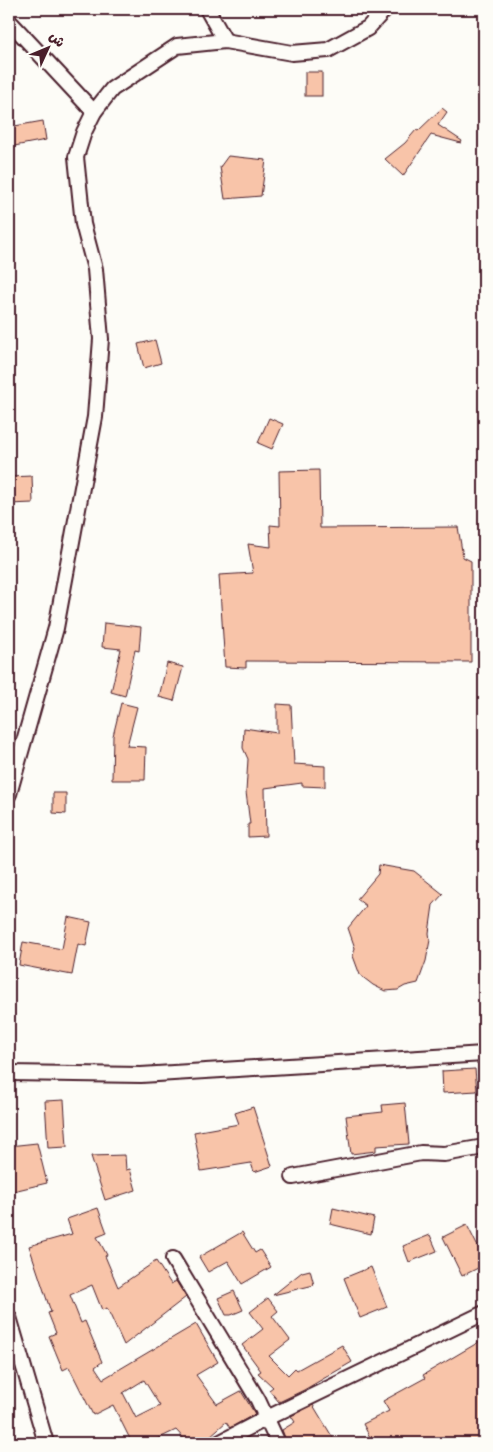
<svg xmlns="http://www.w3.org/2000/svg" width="493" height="1452" font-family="'Indie Flower','Playpen Sans Arabic',sans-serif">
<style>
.building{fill:#f8c4a9;stroke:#4a1f2b;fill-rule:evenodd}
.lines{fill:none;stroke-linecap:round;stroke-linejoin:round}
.minor-casing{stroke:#4a1f2b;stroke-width:18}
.minor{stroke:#fdfcf7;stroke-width:14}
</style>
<rect width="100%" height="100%" fill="#fdfcf7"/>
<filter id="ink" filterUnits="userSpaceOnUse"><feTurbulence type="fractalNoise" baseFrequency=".02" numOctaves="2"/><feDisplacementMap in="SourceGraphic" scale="10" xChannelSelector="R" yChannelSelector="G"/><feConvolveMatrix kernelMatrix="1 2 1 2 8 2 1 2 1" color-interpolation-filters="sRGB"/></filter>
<g filter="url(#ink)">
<!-- building -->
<g class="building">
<rect x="305" y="72" width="17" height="24"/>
<path d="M 442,108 L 447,112 L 438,125 L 462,141 L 461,143 L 431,135 L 403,176 L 385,159 L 405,143 L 416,130 L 418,131 Z"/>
<path d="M 43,121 L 46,140 L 9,147 L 9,127 Z"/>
<path d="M 228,156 L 266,160 L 261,196 L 225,199 L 220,167 Z"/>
<path d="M 155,340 L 161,363 L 144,368 L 138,344 Z"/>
<path d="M 269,418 L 283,424 L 272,449 L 258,443 Z"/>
<path d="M 319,470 L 320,528 L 458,527 L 463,557 L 471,561 L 471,662 L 246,661 L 246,668 L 225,667 L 219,575 L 253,573 L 248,544 L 271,547 L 270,525 L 280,526 L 279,471 Z"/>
<path d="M 32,476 L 33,503 L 9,504 L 9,477 Z"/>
<path d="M 104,623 L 141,627 L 139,651 L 135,650 L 125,696 L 111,692 L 121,649 L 102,647 Z"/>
<path d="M 167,663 L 183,667 L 174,701 L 159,697 Z"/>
<path d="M 121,703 L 137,707 L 127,746 L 146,747 L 145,780 L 112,780 L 113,736 Z"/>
<path d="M 277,704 L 291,705 L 294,764 L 325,766 L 325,787 L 302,786 L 302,783 L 265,788 L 266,836 L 248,837 L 248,824 L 250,824 L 246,792 L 248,759 L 243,748 L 244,728 L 277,733 Z"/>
<path d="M 53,793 L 66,793 L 66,814 L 53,813 Z"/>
<path d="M 379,865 L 414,871 L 443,894 L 433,905 L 429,933 L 430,940 L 426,961 L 418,983 L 405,986 L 398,990 L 385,991 L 373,985 L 360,975 L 353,956 L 355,948 L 348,928 L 366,906 L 357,899 L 378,874 Z"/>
<path d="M 68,917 L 91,922 L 86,946 L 78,944 L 72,975 L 19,965 L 23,942 L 62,949 Z"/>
<path d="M 475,1069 L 477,1091 L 443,1093 L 442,1071 Z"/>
<path d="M 64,1100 L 67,1147 L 48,1148 L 45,1101 Z"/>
<path d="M 405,1103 L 409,1144 L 376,1146 L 376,1151 L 351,1154 L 346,1116 L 383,1112 L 382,1105 Z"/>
<path d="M 253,1107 L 272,1166 L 254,1172 L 251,1163 L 201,1171 L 194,1132 L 239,1124 L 235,1113 Z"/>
<path d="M 37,1143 L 47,1183 L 9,1192 L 9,1146 Z"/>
<path d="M 125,1155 L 126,1170 L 130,1169 L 136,1190 L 105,1200 L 91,1156 Z"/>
<path d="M 98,1208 L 107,1233 L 97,1237 L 107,1255 L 105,1256 L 118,1287 L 156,1261 L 171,1284 L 176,1281 L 186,1297 L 124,1345 L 107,1308 L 102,1310 L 92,1285 L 70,1295 L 81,1323 L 85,1321 L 102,1362 L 95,1367 L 103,1379 L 196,1324 L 218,1362 L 196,1375 L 217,1404 L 241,1391 L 255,1414 L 230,1428 L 226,1422 L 202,1443 L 188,1443 L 176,1430 L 149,1443 L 132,1443 L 113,1405 L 93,1415 L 69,1367 L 63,1370 L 49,1336 L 56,1333 L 48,1313 L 51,1312 L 29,1246 L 72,1234 L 67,1219 ZM 144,1380 L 160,1406 L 136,1418 L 123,1393 Z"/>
<path d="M 333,1208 L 374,1218 L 371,1234 L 330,1224 Z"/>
<path d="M 467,1225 L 484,1259 L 484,1265 L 462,1276 L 443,1237 Z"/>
<path d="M 242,1232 L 255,1253 L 260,1250 L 271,1267 L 242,1284 L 228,1261 L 208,1272 L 199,1257 Z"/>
<path d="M 430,1235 L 437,1251 L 409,1262 L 403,1246 Z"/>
<path d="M 371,1267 L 387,1307 L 360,1318 L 344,1278 Z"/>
<path d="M 310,1270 L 314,1285 L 273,1295 L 302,1272 Z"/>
<path d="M 234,1291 L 243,1310 L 231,1315 L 226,1315 L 218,1298 Z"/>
<path d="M 268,1298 L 278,1311 L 272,1316 L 290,1340 L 269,1356 L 288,1375 L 295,1368 L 297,1370 L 342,1345 L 352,1362 L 304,1390 L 279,1402 L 269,1390 L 273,1387 L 258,1373 L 261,1371 L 242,1345 L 263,1329 L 250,1312 Z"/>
<path d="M 484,1339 L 484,1443 L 373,1443 L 363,1424 L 389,1411 L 383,1401 L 425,1378 L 423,1375 Z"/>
<path d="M 313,1405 L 336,1443 L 287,1443 L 282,1430 L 295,1422 L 291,1416 Z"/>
</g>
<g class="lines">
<!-- minor casing -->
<g class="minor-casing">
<g id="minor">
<path d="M 207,9 L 225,41"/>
<path d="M 9,21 L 94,112"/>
<path d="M 9,794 L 56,628 L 95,417 L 101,339 L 95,269 L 83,224 L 76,157 L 84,132 L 94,112 L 112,89 L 177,46 L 225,41 L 292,53 L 328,50 L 368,28 L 385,9"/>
<path d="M 9,1073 L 141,1075 L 484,1054"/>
<path d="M 293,1177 L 421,1153 L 444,1154 L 484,1147"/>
<path d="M 173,1259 L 258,1400 L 278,1443"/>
<path d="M 9,1317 L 46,1443"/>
<path d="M 219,1443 L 265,1419 L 484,1313"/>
</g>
</g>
<!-- minor -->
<use href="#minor" class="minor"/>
</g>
</g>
<!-- margin -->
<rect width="493" height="1452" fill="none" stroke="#fdfcf7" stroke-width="30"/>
<rect x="15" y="15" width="463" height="1422" fill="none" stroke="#4a1f2b" stroke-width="2" filter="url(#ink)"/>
<!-- north arrow -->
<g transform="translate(48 48) rotate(46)" stroke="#fdfcf7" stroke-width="4" paint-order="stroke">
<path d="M0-4L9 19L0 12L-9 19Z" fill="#4a1f2b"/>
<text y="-8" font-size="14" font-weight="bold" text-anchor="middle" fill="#4a1f2b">ش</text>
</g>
</svg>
